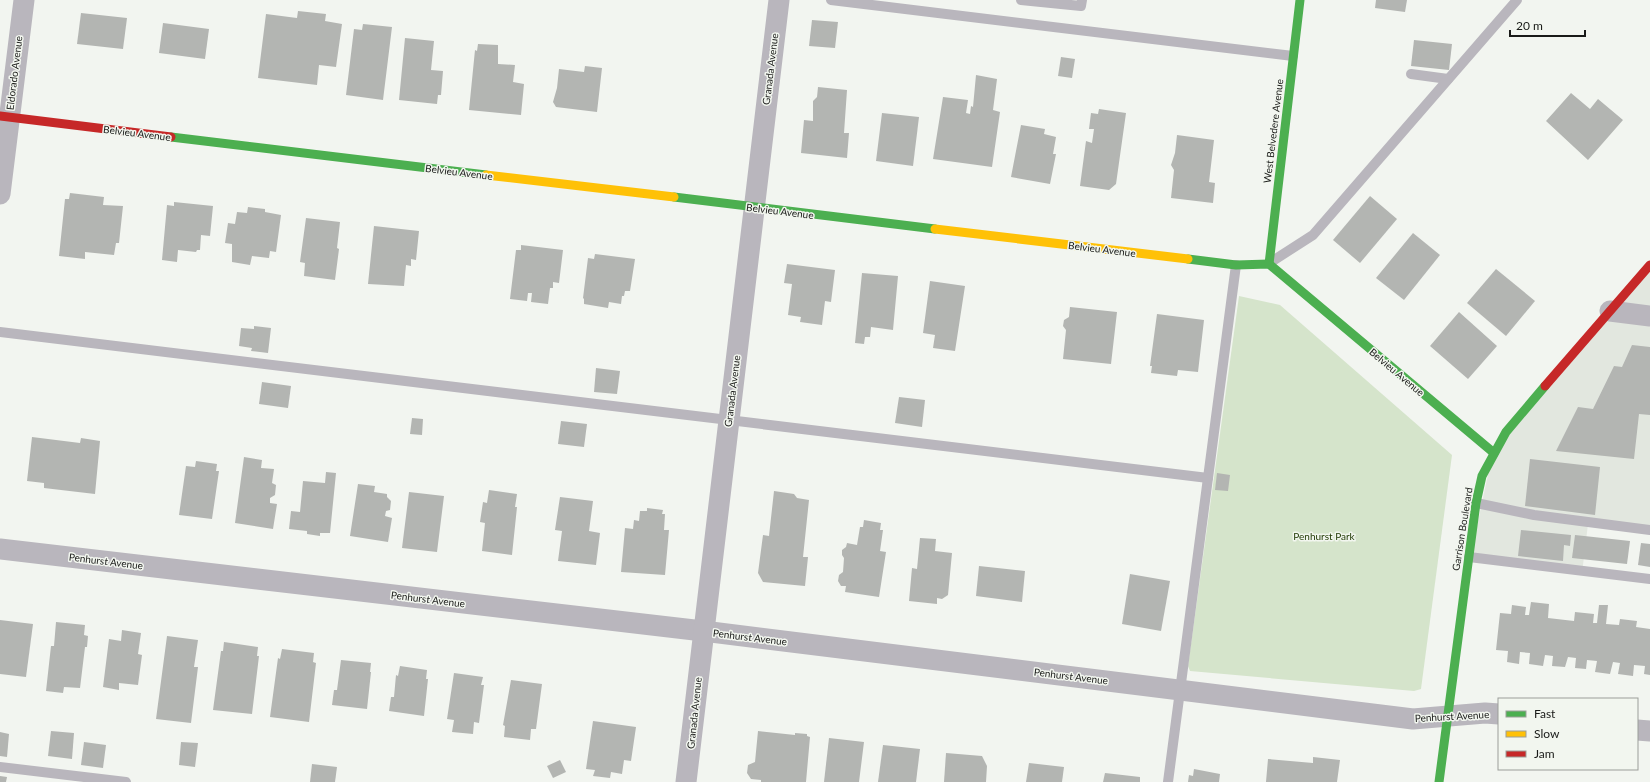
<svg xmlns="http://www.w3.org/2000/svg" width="1650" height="782" font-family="Lato,sans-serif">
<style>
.built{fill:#e2e7df}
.green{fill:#d5e4cb}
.building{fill:#b3b5b2}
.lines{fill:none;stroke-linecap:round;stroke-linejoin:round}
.lane{stroke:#b9b6bd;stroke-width:10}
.street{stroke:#b9b6bd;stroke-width:21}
.fast{stroke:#4caf50;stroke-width:9}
.slow{stroke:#ffc107;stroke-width:9}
.jam{stroke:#c62828;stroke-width:9}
.labels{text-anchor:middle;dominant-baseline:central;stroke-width:3;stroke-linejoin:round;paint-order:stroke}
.street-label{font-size:10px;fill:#191a18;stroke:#f2f6ef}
.park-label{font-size:10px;fill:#233d07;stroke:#f2f6ef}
</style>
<rect width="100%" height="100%" fill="#f2f5f0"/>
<!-- built -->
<path class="built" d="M 1650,270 L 1650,532 L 1588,524 L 1582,573 L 1470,559 L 1493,451 Z"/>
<!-- green -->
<path class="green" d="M 1239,296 L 1280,305 L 1452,455 L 1421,689 L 1414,691 L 1190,671 L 1188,666 Z"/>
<!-- building -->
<g class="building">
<path d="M 1376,0 L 1407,0 L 1405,12 L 1375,8 Z"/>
<path d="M 298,11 L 326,14 L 325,21 L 342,24 L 336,67 L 319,65 L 317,85 L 258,78 L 266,14 L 297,18 Z"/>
<path d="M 81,13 L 127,18 L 123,49 L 77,44 Z"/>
<path d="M 812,20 L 838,22 L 835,48 L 809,46 Z"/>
<path d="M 163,23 L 209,29 L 205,59 L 159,53 Z"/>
<path d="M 363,24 L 392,27 L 383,100 L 346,95 L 354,29 L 362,30 Z"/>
<path d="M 405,38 L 434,41 L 431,70 L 443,71 L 441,95 L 438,95 L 437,104 L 399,100 Z"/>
<path d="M 1414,40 L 1452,44 L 1449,70 L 1411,66 Z"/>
<path d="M 478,44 L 498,45 L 498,64 L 515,65 L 513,82 L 524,84 L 521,115 L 469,110 L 475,50 L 477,51 Z"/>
<path d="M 1061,57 L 1075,59 L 1072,78 L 1058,76 Z"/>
<path d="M 585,66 L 602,68 L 597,112 L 556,107 L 553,102 L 557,88 L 559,69 L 584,72 Z"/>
<path d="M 976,75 L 997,79 L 993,110 L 1000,112 L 992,167 L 933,159 L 943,97 L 968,100 L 966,113 L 970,114 L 971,106 L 973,107 Z"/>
<path d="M 818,87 L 847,90 L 844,133 L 849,133 L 847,158 L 801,153 L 804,120 L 813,121 L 813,101 L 817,97 Z"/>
<path d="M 1571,93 L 1590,109 L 1598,99 L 1623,120 L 1588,160 L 1546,121 Z"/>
<path d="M 1099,109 L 1126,113 L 1116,184 L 1109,190 L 1080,186 L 1086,141 L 1092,143 L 1094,129 L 1089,129 L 1091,113 L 1098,114 Z"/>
<path d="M 882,113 L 919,117 L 913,166 L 876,161 Z"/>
<path d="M 1021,125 L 1045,129 L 1044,134 L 1056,137 L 1053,154 L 1056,154 L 1050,184 L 1011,177 Z"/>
<path d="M 1177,135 L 1214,140 L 1209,182 L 1215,183 L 1213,203 L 1171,198 L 1174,170 L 1171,165 L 1175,153 Z"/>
<path d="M 70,193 L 104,197 L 103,205 L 123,206 L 119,243 L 116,243 L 114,255 L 85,252 L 85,259 L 59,256 L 65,199 L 69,199 Z"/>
<path d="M 1370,196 L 1397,219 L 1360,263 L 1333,240 Z"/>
<path d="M 174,202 L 213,206 L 210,236 L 201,235 L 200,250 L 197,250 L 196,252 L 178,250 L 177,262 L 162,260 L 167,205 L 174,206 Z"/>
<path d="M 248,207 L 265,209 L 265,212 L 281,215 L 276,252 L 270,251 L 269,258 L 252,256 L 250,265 L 232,262 L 232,244 L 225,243 L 228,223 L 235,224 L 237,212 L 247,213 Z"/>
<path d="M 306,218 L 340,222 L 337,248 L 339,249 L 335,280 L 304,276 L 305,263 L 300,262 Z"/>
<path d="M 374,226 L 419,231 L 416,260 L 411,259 L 411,266 L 406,265 L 404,286 L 368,284 Z"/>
<path d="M 1413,233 L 1440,255 L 1404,300 L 1376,278 Z"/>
<path d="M 521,245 L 563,250 L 559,283 L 553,282 L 553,288 L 550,288 L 548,304 L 531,302 L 532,293 L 528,293 L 527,301 L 510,299 L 516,250 L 521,250 Z"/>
<path d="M 595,254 L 635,259 L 630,291 L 625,291 L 624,296 L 622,296 L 621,304 L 609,302 L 608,308 L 584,304 L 584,299 L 583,298 L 588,258 L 594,259 Z"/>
<path d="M 787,264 L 835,270 L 831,302 L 825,301 L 822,325 L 800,322 L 801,317 L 788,315 L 792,284 L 784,283 Z"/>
<path d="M 1496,269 L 1535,301 L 1506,336 L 1467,303 Z"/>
<path d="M 862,273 L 898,276 L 893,330 L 871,327 L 870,337 L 865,337 L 864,344 L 855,343 Z"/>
<path d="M 930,281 L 965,286 L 955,351 L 933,348 L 935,335 L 923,333 Z"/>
<path d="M 1070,307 L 1117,312 L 1111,364 L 1063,359 L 1066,330 L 1063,326 L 1064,320 L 1069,317 Z"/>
<path d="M 1459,312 L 1497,346 L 1468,379 L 1430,346 Z"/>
<path d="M 1157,314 L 1204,320 L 1198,372 L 1178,370 L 1177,376 L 1151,373 L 1152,366 L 1150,366 Z"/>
<path d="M 254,326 L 271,328 L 268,353 L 251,351 L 252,348 L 239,346 L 241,328 L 254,329 Z"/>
<path d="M 1632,345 L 1650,347 L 1650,415 L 1639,414 L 1634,459 L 1556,451 L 1578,407 L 1593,409 L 1614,366 L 1622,367 Z"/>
<path d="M 596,368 L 620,371 L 617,394 L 594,392 Z"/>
<path d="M 262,382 L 291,386 L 288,408 L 259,404 Z"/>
<path d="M 899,397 L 925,400 L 922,427 L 895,423 Z"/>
<path d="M 412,418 L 423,419 L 422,435 L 410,434 Z"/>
<path d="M 561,421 L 587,424 L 584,447 L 558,444 Z"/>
<path d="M 32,437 L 80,443 L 81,438 L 100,441 L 95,494 L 44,488 L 44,483 L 27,481 Z"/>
<path d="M 244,457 L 262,460 L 261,468 L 274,469 L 272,483 L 276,485 L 275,495 L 270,498 L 270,503 L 277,504 L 273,529 L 235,523 Z"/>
<path d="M 1530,459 L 1600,467 L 1595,515 L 1525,506 Z"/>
<path d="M 196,461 L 217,464 L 216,471 L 219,471 L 212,519 L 179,515 L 186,466 L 195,467 Z"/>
<path d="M 326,472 L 336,473 L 330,533 L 320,533 L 320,536 L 307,534 L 307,531 L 289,529 L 291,511 L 300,512 L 303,481 L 325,483 Z"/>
<path d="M 1217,473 L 1230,475 L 1228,491 L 1215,490 Z"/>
<path d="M 358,484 L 375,486 L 374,492 L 387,494 L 387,497 L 391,501 L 390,510 L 386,511 L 385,516 L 392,518 L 388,542 L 350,536 Z"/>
<path d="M 489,490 L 517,494 L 515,507 L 517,507 L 512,555 L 482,551 L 485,523 L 480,522 L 483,502 L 487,503 Z"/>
<path d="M 774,491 L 794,494 L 797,498 L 809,500 L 803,557 L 808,557 L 805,586 L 763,582 L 758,573 L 763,535 L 769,536 Z"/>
<path d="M 409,492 L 444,496 L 437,552 L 402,548 Z"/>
<path d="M 560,497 L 593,501 L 589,531 L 600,533 L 596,565 L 558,561 L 562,531 L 555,530 Z"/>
<path d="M 647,508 L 663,510 L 662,514 L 665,514 L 664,530 L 669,530 L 665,575 L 621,572 L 625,528 L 633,529 L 634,520 L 639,521 L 640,511 L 647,511 Z"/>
<path d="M 864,520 L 881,523 L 880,530 L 883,530 L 880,551 L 886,552 L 879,597 L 845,592 L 846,586 L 841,586 L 838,581 L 839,575 L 843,572 L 844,558 L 842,555 L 842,550 L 846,547 L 847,543 L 857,545 L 860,527 L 863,527 Z"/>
<path d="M 1521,530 L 1571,535 L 1570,546 L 1564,545 L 1563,561 L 1518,556 Z"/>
<path d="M 1575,535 L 1630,541 L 1627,564 L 1572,558 Z"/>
<path d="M 920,538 L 936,539 L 935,551 L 952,553 L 948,595 L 942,599 L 937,598 L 937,604 L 909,601 L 912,568 L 917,569 Z"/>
<path d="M 1641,543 L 1650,544 L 1650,567 L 1638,565 Z"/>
<path d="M 979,566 L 1025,571 L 1022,602 L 976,596 Z"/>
<path d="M 1130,574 L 1170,581 L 1161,631 L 1122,624 Z"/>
<path d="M 1531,602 L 1549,604 L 1548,618 L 1574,621 L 1575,612 L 1594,614 L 1593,623 L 1597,623 L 1599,605 L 1608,605 L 1606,624 L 1619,625 L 1620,619 L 1637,621 L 1636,627 L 1650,629 L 1650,675 L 1644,674 L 1645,666 L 1634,665 L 1633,676 L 1618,674 L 1620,663 L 1613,662 L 1610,674 L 1595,672 L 1597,661 L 1587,660 L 1586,669 L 1575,668 L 1576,658 L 1568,657 L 1565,667 L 1552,666 L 1553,656 L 1545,655 L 1543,666 L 1529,664 L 1530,653 L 1520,652 L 1519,664 L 1507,662 L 1508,651 L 1496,650 L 1500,613 L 1511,614 L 1512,605 L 1526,607 L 1525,615 L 1529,615 Z"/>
<path d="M 0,620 L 33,624 L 26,677 L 0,674 Z"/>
<path d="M 56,622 L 85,625 L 84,635 L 88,636 L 87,647 L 85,647 L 80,688 L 64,687 L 63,693 L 46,691 L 51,646 L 54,646 Z"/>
<path d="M 122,630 L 141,633 L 138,654 L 142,655 L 138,685 L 119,683 L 119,690 L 103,687 L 109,639 L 121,641 Z"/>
<path d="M 167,636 L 198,640 L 194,667 L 198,667 L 191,723 L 156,719 Z"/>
<path d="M 224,642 L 258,647 L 257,656 L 259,656 L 252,714 L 213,710 L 221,651 L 223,651 Z"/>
<path d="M 282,649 L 314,653 L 313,662 L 316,663 L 309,722 L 270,717 L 278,658 L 280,659 Z"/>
<path d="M 341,660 L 371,663 L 370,672 L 371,672 L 367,709 L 332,705 L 334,690 L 337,690 Z"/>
<path d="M 400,666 L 427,670 L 426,679 L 428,679 L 424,716 L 389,711 L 391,697 L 394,697 L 396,675 L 398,676 Z"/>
<path d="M 454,673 L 483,677 L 481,685 L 484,685 L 479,723 L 474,722 L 473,734 L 452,732 L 454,720 L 447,719 Z"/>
<path d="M 511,680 L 542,684 L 536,729 L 531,729 L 530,740 L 504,737 L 505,726 L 503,725 Z"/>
<path d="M 593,721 L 636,727 L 631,761 L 624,760 L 622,774 L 611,772 L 610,778 L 593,776 L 595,770 L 586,769 Z"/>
<path d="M 51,731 L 74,733 L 72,759 L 48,756 Z"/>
<path d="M 758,731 L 795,735 L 795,733 L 807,734 L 807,736 L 810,737 L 806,782 L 761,782 L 761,780 L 751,779 L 747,773 L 748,765 L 755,762 Z"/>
<path d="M 0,732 L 9,734 L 7,757 L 0,756 Z"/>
<path d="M 829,738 L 864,742 L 859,782 L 824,782 Z"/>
<path d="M 84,742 L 106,745 L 103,768 L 81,765 Z"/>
<path d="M 181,742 L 198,743 L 195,767 L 179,765 Z"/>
<path d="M 883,745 L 920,749 L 916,782 L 878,782 Z"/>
<path d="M 946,753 L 982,756 L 987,766 L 986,782 L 944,782 Z"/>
<path d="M 1313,757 L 1340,760 L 1337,782 L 1266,782 L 1268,759 L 1313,763 Z"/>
<path d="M 560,760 L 566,772 L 553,778 L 547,766 Z"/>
<path d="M 1029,763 L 1064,767 L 1062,782 L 1026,782 Z"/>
<path d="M 312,764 L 337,767 L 335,782 L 310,782 Z"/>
<path d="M 1194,769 L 1220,774 L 1219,782 L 1188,782 L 1189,775 L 1193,776 Z"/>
<path d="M 1105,773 L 1140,777 L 1140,782 L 1103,782 Z"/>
<path d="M 0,776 L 7,777 L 6,782 L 0,782 Z"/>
</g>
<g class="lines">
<!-- lane -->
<g class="lane">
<path d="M 831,0 L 1293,56"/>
<path d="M 1021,0 L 1081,6 L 1082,0"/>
<path d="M 1411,74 L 1448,79"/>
<path d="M 1271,262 L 1313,235 L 1517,0"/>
<path d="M 0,332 L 1208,478"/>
<path d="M 1476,503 L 1534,515 L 1650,530"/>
<path d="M 1469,557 L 1650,579"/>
<path d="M 0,767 L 126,782"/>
<path d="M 1168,782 L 1236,265"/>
</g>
<!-- street -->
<g class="street">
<path d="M 0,194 L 24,0"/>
<path d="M 1610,311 L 1650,316"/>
<path d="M 0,549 L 703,631 L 1413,719 L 1485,713 L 1499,714"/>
<path d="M 1637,730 L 1650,731"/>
<path d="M 686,782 L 779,0"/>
</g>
<!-- fast -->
<g class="fast">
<path d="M 171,137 L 486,175"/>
<path d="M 674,197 L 935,229"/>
<path d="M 1188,259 L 1236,265 L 1269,264 L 1494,453"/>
<path d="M 1269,264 L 1300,0"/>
<path d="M 1439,782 L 1476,503 L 1482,476 L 1506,432 L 1545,386"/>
</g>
<!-- slow -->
<g class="slow">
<path d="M 486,175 L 674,197"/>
<path d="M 935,229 L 1188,259"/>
</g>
<!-- jam -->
<g class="jam">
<path d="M 0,116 L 171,137"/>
<path d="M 1545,386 L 1650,265"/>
</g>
</g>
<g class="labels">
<!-- street labels -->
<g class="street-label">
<text transform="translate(770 69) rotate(-83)">Granada Avenue</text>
<text transform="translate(14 73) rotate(-83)">Eldorado Avenue</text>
<text transform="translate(1273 131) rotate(-83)">West Belvedere Avenue</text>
<text transform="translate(137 133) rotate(7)">Belvieu Avenue</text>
<text transform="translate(459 172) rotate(7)">Belvieu Avenue</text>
<text transform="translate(780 211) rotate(7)">Belvieu Avenue</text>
<text transform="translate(1102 249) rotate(7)">Belvieu Avenue</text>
<text transform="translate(1397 372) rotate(40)">Belvieu Avenue</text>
<text transform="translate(732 391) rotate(-83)">Granada Avenue</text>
<text transform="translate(1462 529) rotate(-81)">Garrison Boulevard</text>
<text transform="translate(106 561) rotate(7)">Penhurst Avenue</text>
<text transform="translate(428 599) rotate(7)">Penhurst Avenue</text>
<text transform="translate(750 637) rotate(7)">Penhurst Avenue</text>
<text transform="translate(1071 676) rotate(7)">Penhurst Avenue</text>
<text transform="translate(694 713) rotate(-84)">Granada Avenue</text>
<text transform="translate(1452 716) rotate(-3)">Penhurst Avenue</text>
</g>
<!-- park labels -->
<g class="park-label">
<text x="1324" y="536">Penhurst Park</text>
</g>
</g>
<!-- legend -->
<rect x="1498" y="698" width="140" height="72" fill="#f2f6ef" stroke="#9b9e99"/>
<rect x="1506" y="711" width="20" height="6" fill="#4caf50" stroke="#9b9e99"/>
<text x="1534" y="718" font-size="12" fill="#191a18">Fast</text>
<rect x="1506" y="731" width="20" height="6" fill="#ffc107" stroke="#9b9e99"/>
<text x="1534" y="738" font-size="12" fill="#191a18">Slow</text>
<rect x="1506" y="751" width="20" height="6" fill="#c62828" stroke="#9b9e99"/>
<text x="1534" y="758" font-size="12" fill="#191a18">Jam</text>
<!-- scale -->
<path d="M1510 30v6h75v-6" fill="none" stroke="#191a18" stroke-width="2"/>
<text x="1516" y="30" font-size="12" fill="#191a18" stroke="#f2f6ef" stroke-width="3" paint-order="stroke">20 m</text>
</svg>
